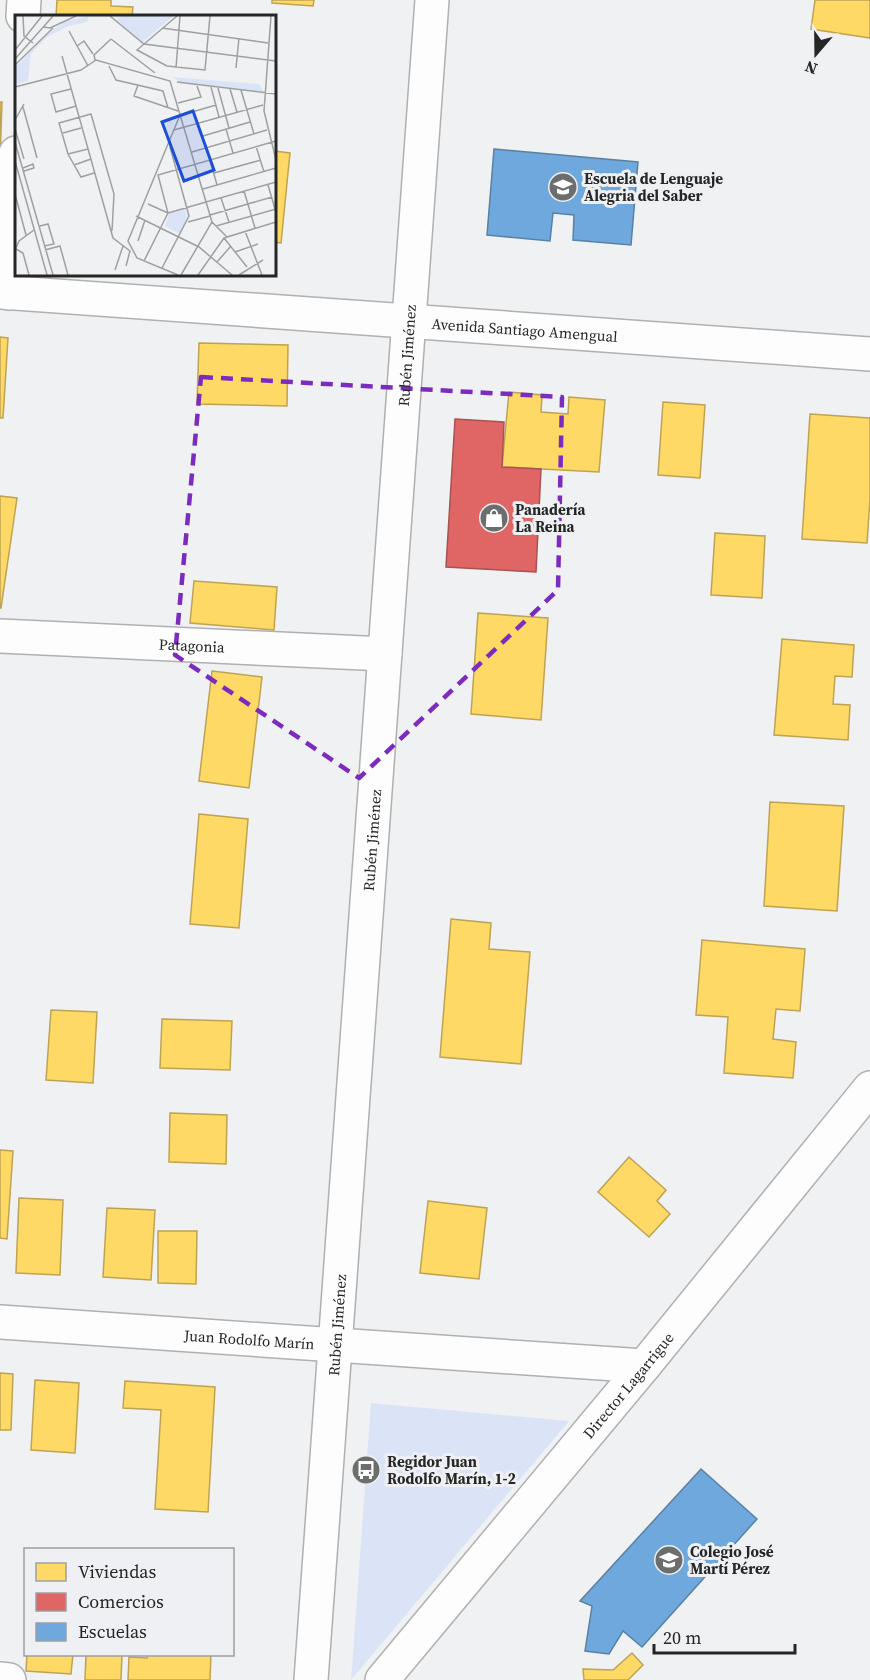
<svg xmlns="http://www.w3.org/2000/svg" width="870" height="1680" font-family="'Source Serif 4',serif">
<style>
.green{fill:#dbe4f7}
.homes{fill:#ffd966;stroke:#bea353;stroke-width:1.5}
.shops{fill:#e06666;stroke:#a85353;stroke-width:1.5}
.schools{fill:#6fa8dc;stroke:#5981a5;stroke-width:1.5}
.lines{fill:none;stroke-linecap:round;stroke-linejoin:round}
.minor-casing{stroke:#afb0b1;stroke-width:36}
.secondary-casing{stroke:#afb0b1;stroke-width:36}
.minor{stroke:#fdfdfd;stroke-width:33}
.secondary{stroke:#fdfdfd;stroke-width:33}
.marked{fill:none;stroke:#7b2cbf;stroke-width:4.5;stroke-dasharray:12 8;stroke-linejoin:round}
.labels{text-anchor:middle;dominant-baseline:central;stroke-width:6;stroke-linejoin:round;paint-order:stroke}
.poi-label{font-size:15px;font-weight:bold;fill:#252626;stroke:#eff0f3;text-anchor:start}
.street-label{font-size:15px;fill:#252626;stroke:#eff0f3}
.inset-road{fill:none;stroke:#9fa0a0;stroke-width:1.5}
.view{fill:#1d4ed8;fill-opacity:0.15;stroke:#1d4ed8;stroke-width:3}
.inset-edge{fill:none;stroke:#252626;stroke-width:3}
</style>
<rect width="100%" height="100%" fill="#f0f1f2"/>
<!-- green -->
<path class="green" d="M 371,1403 L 569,1421 L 351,1680 Z"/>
<!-- homes -->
<g class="homes">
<path d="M 57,0 L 111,0 L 111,6 L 133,7 L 132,16 L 56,16 Z"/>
<path d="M 272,0 L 314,0 L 313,6 L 272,3 Z"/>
<path d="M 815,0 L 870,0 L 870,38 L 811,29 Z"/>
<path d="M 0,102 L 2,102 L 0,160 Z"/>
<path d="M 274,151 L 290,153 L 281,243 L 274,242 Z"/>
<path d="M 0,337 L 8,338 L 3,418 L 0,418 Z"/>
<path d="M 199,343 L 288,345 L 287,406 L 197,404 Z"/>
<path d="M 509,392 L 542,395 L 541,412 L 568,414 L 569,397 L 605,400 L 599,472 L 502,467 Z"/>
<path d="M 663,402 L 705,405 L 700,478 L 658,475 Z"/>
<path d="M 810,414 L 870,418 L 870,499 L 867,543 L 802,539 Z"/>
<path d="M 0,496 L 17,498 L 1,608 L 0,608 Z"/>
<path d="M 715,533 L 765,536 L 762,598 L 711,595 Z"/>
<path d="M 194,581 L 277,587 L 274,630 L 190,623 Z"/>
<path d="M 478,613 L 548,618 L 541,720 L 471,714 Z"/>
<path d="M 782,639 L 854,645 L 852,677 L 835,676 L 833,704 L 850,705 L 848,740 L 774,735 Z"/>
<path d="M 212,671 L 262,677 L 249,788 L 199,781 Z"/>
<path d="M 770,802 L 844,806 L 837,911 L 764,906 Z"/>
<path d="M 199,814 L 248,819 L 239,928 L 190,924 Z"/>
<path d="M 451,919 L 491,923 L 489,949 L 530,952 L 521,1064 L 440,1057 Z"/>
<path d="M 702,940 L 805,949 L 800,1011 L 776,1009 L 773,1039 L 796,1042 L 793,1078 L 724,1073 L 728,1017 L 696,1015 Z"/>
<path d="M 51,1010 L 97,1012 L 93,1083 L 46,1080 Z"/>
<path d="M 162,1019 L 232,1021 L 230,1070 L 160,1068 Z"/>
<path d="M 170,1113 L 227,1115 L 226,1164 L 169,1162 Z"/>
<path d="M 0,1150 L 13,1151 L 7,1239 L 0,1238 Z"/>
<path d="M 629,1157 L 666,1190 L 657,1201 L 670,1214 L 649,1237 L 598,1192 Z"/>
<path d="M 19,1198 L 63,1200 L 60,1275 L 16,1273 Z"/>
<path d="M 428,1201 L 487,1208 L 479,1279 L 420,1273 Z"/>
<path d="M 107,1208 L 155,1210 L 151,1280 L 103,1277 Z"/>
<path d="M 158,1231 L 197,1231 L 196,1284 L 158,1283 Z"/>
<path d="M 0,1373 L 13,1374 L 11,1430 L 0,1430 Z"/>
<path d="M 35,1380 L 79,1383 L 75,1453 L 31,1450 Z"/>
<path d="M 125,1381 L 215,1387 L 208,1512 L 155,1509 L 161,1410 L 123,1408 Z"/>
<path d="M 632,1653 L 643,1665 L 628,1680 L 584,1680 L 583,1669 L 613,1670 Z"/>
<path d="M 27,1654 L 73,1654 L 71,1674 L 26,1671 Z"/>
<path d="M 86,1654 L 122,1654 L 121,1680 L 85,1680 Z"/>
<path d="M 147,1654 L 211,1654 L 210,1680 L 128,1680 L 129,1657 L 147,1658 Z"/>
</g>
<!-- shops -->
<path class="shops" d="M 455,419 L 504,422 L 502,467 L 541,469 L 536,572 L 446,567 Z"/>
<!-- schools -->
<g class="schools">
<path d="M 494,149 L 638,162 L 631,245 L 573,240 L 574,215 L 553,213 L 550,241 L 487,235 Z"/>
<path d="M 701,1469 L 757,1519 L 642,1647 L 623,1631 L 609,1654 L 585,1651 L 592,1606 L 580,1601 Z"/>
</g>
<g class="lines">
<!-- minor casing -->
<g class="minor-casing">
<g id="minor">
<path d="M 23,16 L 24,0"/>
<path id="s1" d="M 0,292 L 870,354"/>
<path d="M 9,293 L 16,153"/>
<path id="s2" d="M 0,636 L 385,654"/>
<path id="s3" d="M 0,1322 L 644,1366"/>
<path d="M 0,1679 L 9,1680"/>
<path id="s4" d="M 382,1680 L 644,1366 L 870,1088"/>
</g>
</g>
<!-- secondary casing -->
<g class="secondary-casing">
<g id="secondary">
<path id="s5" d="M 311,1680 L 432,0"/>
</g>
</g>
<!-- minor -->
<use href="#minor" class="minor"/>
<!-- secondary -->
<use href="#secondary" class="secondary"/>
</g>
<!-- marked area -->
<path class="marked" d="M 201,377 L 562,397 L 558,590 L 359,778 L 175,655 Z"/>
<!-- icons -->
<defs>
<g id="school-disc" transform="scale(1.5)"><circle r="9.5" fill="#6c6d6d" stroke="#eff0f3"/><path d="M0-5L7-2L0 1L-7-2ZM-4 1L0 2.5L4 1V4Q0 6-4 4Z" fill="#fff"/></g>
<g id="shop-disc" transform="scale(1.5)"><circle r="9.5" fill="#6c6d6d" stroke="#eff0f3"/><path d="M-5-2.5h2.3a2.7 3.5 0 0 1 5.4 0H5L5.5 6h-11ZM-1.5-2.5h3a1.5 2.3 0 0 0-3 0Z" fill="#fff"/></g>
<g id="bus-disc" transform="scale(1.5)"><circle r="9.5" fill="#6c6d6d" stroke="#eff0f3"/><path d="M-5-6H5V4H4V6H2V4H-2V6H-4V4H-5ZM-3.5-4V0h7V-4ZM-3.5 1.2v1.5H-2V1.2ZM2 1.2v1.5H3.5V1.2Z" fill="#fff"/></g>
</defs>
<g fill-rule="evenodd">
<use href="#school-disc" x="563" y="187"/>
<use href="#shop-disc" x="494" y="518"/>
<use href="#bus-disc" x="366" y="1470"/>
<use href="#school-disc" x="669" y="1560"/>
</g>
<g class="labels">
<!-- poi labels -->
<g class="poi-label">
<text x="584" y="178">Escuela de Lenguaje<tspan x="584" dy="17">Alegria del Saber</tspan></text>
<text x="515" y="509">Panadería<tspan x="515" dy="17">La Reina</tspan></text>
<text x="387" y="1461">Regidor Juan<tspan x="387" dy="17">Rodolfo Marín, 1-2</tspan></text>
<text x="690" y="1551">Colegio José<tspan x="690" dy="17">Martí Pérez</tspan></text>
</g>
<!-- street labels -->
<g class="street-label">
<text stroke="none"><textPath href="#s1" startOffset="526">Avenida Santiago Amengual</textPath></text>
<text stroke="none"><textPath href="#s5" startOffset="1328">Rubén Jiménez</textPath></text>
<text stroke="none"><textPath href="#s2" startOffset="192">Patagonia</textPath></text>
<text stroke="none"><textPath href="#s5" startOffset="842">Rubén Jiménez</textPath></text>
<text stroke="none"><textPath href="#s5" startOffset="356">Rubén Jiménez</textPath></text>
<text stroke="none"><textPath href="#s3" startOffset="250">Juan Rodolfo Marín</textPath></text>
<text stroke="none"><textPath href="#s4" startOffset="384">Director Lagarrigue</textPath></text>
</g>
</g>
<!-- overview -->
<g transform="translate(15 15)">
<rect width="261" height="261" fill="#f0f1f2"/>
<path d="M 74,1 L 72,7 L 53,11 L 32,22 L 16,39 L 13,66 L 0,69 L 0,53 L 31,20 L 51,6 ZM 106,1 L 158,1 L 128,27 L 101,5 ZM 158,62 L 244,69 L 249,77 L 165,67 ZM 170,193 L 172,203 L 165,219 L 150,211 L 154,198 Z" fill="#dbe4f7"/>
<path class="inset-road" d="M 8,1 L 9,21 L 18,28M 95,1 L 129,29 L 261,46M 162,1 L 122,35 L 152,51 L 190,55 L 195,1M 256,1 L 249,96 L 261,145M 28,12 L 35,13 L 61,1M 147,13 L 253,28M 54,16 L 73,51M 96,24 L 140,58M 62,31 L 69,26 L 78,39M 0,35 L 27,1M 47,41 L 98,223 L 115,236 L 111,251M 0,44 L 38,1M 80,45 L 79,40 L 96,24M 0,50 L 38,13M 94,51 L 101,65 L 148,76 L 153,93M 161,53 L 165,1M 221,53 L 224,23M 162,67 L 261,79M 123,70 L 119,81 L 163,96M 0,72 L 66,55 L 81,45 L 155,66 L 197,207 L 166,260M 196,72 L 204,102M 203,73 L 214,113M 56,74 L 36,79 L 41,97 L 61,91M 215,74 L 222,97M 226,75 L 239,119M 163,88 L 186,82 L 182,71M 8,92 L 22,143M 167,100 L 201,90M 0,105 L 9,89M 0,114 L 9,144M 211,114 L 218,138M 159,115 L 248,90M 48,118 L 66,113M 188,121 L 235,107M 0,127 L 38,260M 241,131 L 249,157M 177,137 L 252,115M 53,139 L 73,134M 195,145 L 202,170M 0,146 L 32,260M 59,150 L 76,144M 8,153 L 18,149 L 19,153 L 9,156M 79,158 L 66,162 L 53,139 L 44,108 L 76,99 L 99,179 L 97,216M 199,158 L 246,145M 253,170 L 260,194M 188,174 L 261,153M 229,176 L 240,213M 0,179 L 11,220M 206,183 L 214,207M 191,187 L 261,167M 133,189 L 153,198M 153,198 L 143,160 L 261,126M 153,198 L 191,187M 195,200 L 257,182M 121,201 L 184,232 L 217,260M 173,207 L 195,201M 197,207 L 212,222M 25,211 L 33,209 L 39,229 L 29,231M 201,211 L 261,194M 230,216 L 247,260M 209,223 L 232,252M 123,226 L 130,205M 1,234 L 8,238 L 14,260M 0,235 L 4,226 L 19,215M 30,235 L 45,231 L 53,260M 220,237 L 243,229M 129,246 L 153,198M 202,247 L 216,231M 147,253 L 174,201 L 155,132M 100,255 L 108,231M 163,260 L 122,243 L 113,226 L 165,100M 183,260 L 209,223 L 261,207M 224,260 L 248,245"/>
<path class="view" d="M 178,96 L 199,155 L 169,166 L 147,107 Z"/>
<rect width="261" height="261" class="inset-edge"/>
</g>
<!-- legend -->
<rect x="24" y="1548" width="210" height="108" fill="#eff0f3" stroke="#9e9fa1" stroke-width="1.5"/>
<rect x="36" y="1563" width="30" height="18" fill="#ffd966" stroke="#9e9fa1" stroke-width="1.5"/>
<text x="78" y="1578" font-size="18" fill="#252626">Viviendas</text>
<rect x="36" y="1593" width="30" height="18" fill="#e06666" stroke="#9e9fa1" stroke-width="1.5"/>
<text x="78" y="1608" font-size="18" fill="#252626">Comercios</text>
<rect x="36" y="1623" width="30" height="18" fill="#6fa8dc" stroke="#9e9fa1" stroke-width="1.5"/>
<text x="78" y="1638" font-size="18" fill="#252626">Escuelas</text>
<!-- north arrow -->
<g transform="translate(816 54) rotate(200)" stroke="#eff0f3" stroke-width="4.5" paint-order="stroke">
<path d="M0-4.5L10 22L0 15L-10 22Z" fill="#252626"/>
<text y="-9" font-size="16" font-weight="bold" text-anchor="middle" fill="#252626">N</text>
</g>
<!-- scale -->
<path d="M654 1644v9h141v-9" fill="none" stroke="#252626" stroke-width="3"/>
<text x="663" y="1644" font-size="18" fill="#252626" stroke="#eff0f3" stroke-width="4.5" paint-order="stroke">20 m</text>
</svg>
